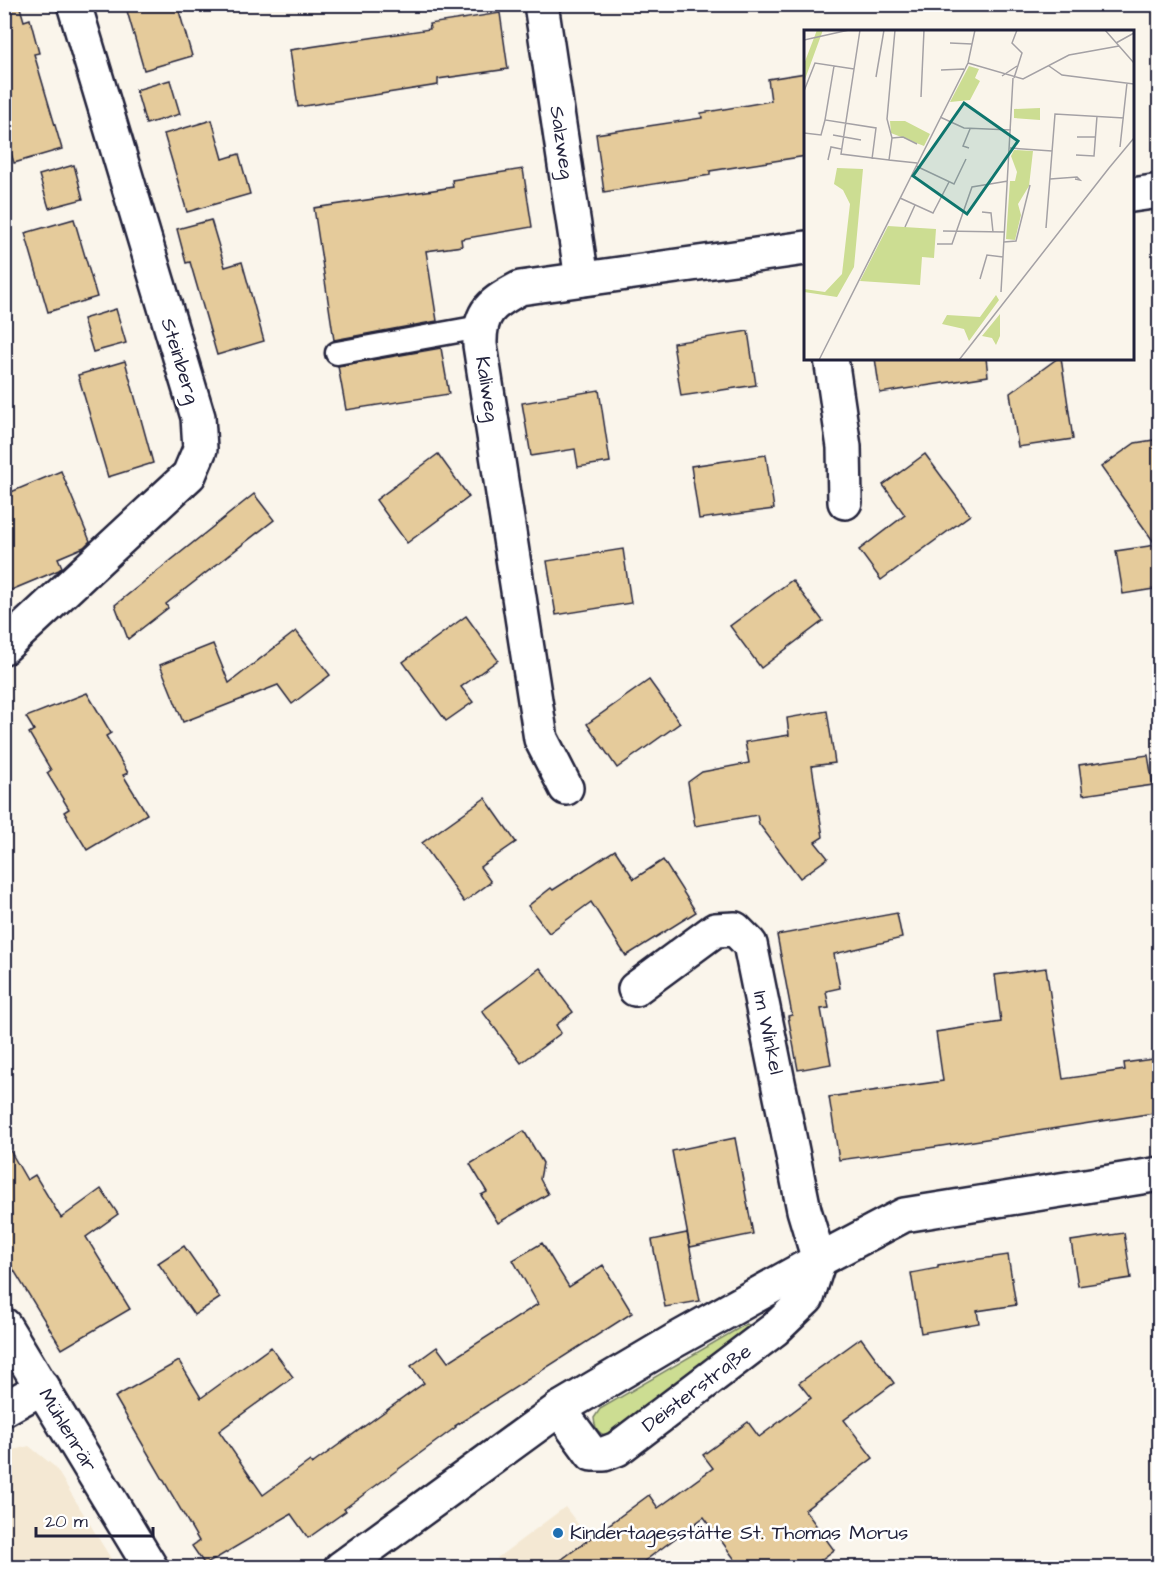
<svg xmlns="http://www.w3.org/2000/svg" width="1164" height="1572" font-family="'Architects Daughter',sans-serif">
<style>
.built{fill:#f4e8d3}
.green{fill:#ccdd92;stroke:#778066;stroke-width:1.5}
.building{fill:#e5cb9b;stroke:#22223b;stroke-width:1.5}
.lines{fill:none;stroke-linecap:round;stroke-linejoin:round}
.service-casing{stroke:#22223b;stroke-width:27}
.minor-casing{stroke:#22223b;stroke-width:38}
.service{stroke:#fff;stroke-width:22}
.minor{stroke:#fff;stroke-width:33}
.poi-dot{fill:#1f6fb2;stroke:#fff;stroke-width:2}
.labels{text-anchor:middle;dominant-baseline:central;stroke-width:5;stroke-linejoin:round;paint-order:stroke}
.street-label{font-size:20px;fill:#22223b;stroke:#fff}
.poi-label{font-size:20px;fill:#22223b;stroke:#fff;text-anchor:start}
.inset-road{fill:none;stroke:#a4a1a5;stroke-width:1.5}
.view{fill:#0f766e;fill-opacity:0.15;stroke:#0f766e;stroke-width:3}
.inset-edge{fill:none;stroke:#22223b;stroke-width:3}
</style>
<rect width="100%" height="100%" fill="#faf5eb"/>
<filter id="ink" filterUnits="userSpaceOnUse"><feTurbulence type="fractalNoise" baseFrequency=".0167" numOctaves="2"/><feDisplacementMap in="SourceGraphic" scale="12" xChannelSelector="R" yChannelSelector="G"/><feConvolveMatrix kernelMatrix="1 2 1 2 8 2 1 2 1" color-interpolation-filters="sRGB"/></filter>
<g filter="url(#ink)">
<!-- built -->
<g class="built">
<path d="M 29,1446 L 55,1467 L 116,1567 L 5,1567 L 5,1452 Z"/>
<path d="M 565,1507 L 611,1567 L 505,1567 L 497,1558 Z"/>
</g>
<!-- green -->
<path class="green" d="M 746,1324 L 752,1326 L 755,1330 L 612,1437 C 600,1435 595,1431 594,1418 L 600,1409 Z"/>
<!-- building -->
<g class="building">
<path d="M 4,4 L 19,4 L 24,21 L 30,19 L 39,53 L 34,54 L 62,149 L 14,163 L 4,130 Z"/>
<path d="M 125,4 L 177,4 L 192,56 L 144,70 Z"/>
<path d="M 500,13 L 508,69 L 438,79 L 438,85 L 298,107 L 290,50 L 430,29 L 429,24 Z"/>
<path d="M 806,73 L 806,156 L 710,171 L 710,175 L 604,192 L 596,134 L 702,118 L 701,113 L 771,101 L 768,79 Z"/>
<path d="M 170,80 L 180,114 L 146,124 L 136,90 Z"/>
<path d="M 212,120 L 223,159 L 239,154 L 250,194 L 187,212 L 164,134 Z"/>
<path d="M 74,165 L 83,199 L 49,208 L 39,175 Z"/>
<path d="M 523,169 L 532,227 L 461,239 L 462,246 L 426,251 L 437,321 L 334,340 L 314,208 L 453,187 L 452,180 Z"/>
<path d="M 74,219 L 97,297 L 48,312 L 25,233 Z"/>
<path d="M 211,220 L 225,267 L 242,262 L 264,341 L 217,355 L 190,262 L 186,263 L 177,229 Z"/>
<path d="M 116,309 L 126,343 L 93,352 L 83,319 Z"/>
<path d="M 748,331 L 756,385 L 681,396 L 673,343 Z"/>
<path d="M 441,348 L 449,394 L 346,410 L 338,366 Z"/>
<path d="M 875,358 L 986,358 L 988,376 L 880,393 Z"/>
<path d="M 1058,358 L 1061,358 L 1073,439 L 1018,447 L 1010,393 Z"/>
<path d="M 125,361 L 153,463 L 108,477 L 78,375 Z"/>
<path d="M 599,390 L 610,462 L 578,467 L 575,449 L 531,456 L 522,403 Z"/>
<path d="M 1160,439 L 1160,588 L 1123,594 L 1116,551 L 1156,545 L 1101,467 L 1135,443 Z"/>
<path d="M 438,454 L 469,497 L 407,543 L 376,500 Z"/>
<path d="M 925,454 L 970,515 L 881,580 L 859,550 L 905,515 L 883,485 Z"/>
<path d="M 766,455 L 774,509 L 699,519 L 691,466 Z"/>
<path d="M 61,471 L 90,541 L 84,547 L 58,558 L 62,567 L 59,570 L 4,593 L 4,495 Z"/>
<path d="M 254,494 L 274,520 L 166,604 L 168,608 L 128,639 L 115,605 Z"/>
<path d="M 623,549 L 631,603 L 556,615 L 547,561 Z"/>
<path d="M 792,580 L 823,621 L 761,668 L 730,626 Z"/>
<path d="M 466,616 L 498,660 L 461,687 L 473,702 L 446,721 L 403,662 Z"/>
<path d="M 296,631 L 330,675 L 292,704 L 278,685 L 183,722 L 160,665 L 213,644 L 229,683 Z"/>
<path d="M 649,680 L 680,723 L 617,768 L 587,724 Z"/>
<path d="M 87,693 L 111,733 L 106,736 L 128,773 L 123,775 L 147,814 L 87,850 L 64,812 L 69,809 L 47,773 L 51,770 L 29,733 L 34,730 L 26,717 Z"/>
<path d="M 827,711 L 835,763 L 812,766 L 823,837 L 815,842 L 828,858 L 800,878 L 759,824 L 757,815 L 695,826 L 688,782 L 702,772 L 749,763 L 745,742 L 789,735 L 787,718 Z"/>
<path d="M 1148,755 L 1153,785 L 1083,795 L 1079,765 Z"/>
<path d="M 485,798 L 516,842 L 480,867 L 491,882 L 464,902 L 422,843 Z"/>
<path d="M 615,850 L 634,879 L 663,860 L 696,912 L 626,956 L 591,902 L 549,933 L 528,906 L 551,888 L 553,890 Z"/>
<path d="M 897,913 L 902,938 L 834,954 L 840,988 L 826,991 L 829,1008 L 821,1009 L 831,1064 L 798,1070 L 788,1016 L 792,1015 L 777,935 Z"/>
<path d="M 540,968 L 573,1012 L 556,1025 L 561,1033 L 521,1063 L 482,1011 Z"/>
<path d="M 1046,968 L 1063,1079 L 1125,1070 L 1124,1063 L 1160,1058 L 1160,1112 L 935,1147 L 839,1160 L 829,1097 L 943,1081 L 936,1032 L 1001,1022 L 995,975 Z"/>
<path d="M 524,1131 L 543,1163 L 540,1179 L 548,1194 L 498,1223 L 481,1195 L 487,1192 L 470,1164 Z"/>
<path d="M 735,1138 L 753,1234 L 690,1247 L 672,1151 Z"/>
<path d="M 4,1140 L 27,1180 L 35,1175 L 61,1218 L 101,1189 L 118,1214 L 86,1237 L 130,1309 L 62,1349 L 4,1254 Z"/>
<path d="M 687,1233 L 700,1301 L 665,1307 L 652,1240 Z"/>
<path d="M 1124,1233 L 1131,1278 L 1078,1286 L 1071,1241 Z"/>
<path d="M 542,1243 L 569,1287 L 603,1265 L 632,1313 L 455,1426 L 456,1427 L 344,1509 L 346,1511 L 308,1538 L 291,1514 L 205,1565 L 192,1546 L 199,1541 L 115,1397 L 179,1361 L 201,1398 L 271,1347 L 293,1377 L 219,1431 L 263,1495 L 310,1461 L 312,1464 L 424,1383 L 411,1366 L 437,1347 L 448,1362 L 538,1304 L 513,1260 Z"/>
<path d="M 184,1246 L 220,1298 L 194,1315 L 158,1263 Z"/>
<path d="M 1008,1255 L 1016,1305 L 977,1311 L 979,1323 L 921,1333 L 911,1273 L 938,1268 L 938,1265 Z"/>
<path d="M 861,1338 L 894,1383 L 844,1420 L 873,1458 L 805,1510 L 834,1550 L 810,1568 L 741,1568 L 704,1517 L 635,1568 L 550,1568 L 649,1495 L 658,1508 L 713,1468 L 703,1455 L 748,1422 L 759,1437 L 811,1398 L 799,1383 Z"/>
</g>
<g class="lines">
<!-- service casing -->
<g class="service-casing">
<path id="service" d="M 337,353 L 480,327"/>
</g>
<!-- minor casing -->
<g class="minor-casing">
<g id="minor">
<path id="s1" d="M 541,4 L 582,279"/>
<path d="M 1132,195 L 1160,191"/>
<path d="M 831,358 L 844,447 L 845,502"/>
<path d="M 4,647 L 189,475 L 200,449 L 198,417 L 74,4"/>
<path d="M 566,788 L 541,739 L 480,345 C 479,311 492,303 520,288 L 806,248"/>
<path id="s2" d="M 635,989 L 715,930 L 735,929 L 750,944 L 804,1210 L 819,1260"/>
<path id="s3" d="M 4,1325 L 151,1568"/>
<path d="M 4,1409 L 43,1387"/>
<path id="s4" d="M 559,1409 L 592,1454 L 604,1454 L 617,1449 L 775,1329 L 807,1298 L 819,1260"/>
<path d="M 341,1568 L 559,1409 L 674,1341 L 819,1260 L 904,1215 L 1160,1174"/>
</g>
</g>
<!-- service -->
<use href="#service" class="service"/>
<!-- minor -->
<use href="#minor" class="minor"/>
</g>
</g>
<!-- markers -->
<circle class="poi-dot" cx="558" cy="1533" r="6"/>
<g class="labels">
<!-- street labels -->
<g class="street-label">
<text stroke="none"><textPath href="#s1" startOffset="140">Salzweg</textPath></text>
<text transform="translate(180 361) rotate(73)">Steinberg</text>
<text transform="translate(487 389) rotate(81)">Kaliweg</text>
<text stroke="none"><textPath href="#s2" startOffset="231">Im Winkel</textPath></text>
<text stroke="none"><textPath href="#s4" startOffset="182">Deisterstraße</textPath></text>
<text stroke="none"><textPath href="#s3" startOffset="123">Mühlenrär</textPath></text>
</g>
<!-- poi labels -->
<g class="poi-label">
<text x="570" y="1533">Kindertagesstätte St. Thomas Morus</text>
</g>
</g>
<!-- overview -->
<g transform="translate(804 30)">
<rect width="330" height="330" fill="#faf5eb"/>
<path d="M 13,0 L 19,0 L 0,52 L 0,34 ZM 165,36 L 175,39 L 171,48 L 176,51 L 166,70 L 146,72 ZM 236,78 L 236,90 L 210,88 L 210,79 ZM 86,91 L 101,91 L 126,104 L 120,116 L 87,103 ZM 210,120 L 229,121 L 225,156 L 214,174 L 217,185 L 211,210 L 202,209 L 206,151 L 211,151 L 213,142 L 207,126 ZM 33,138 L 59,139 L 50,237 L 33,267 L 0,262 L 0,259 L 21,262 L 38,244 L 46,174 L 39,160 L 30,154 ZM 84,196 L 132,199 L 130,228 L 118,227 L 116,255 L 56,251 ZM 192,265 L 195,270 L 165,311 L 160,299 L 138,294 L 143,285 L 176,287 ZM 196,284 L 196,306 L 192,315 L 188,308 L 178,306 Z" fill="#ccdd92"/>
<path class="inset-road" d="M 56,0 L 37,124 L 85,130M 91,0 L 83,89 L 88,108 L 85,130 L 113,133M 301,0 L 330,33M 0,10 L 45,0M 146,13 L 168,14M 312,13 L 330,3M 164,33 L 219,49 L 265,25 L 315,16M 30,36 L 21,90 L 72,98 L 68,129M 245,36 L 258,45 L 330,54M 137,40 L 160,39M 198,46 L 213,36M 72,47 L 80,0M 210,48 L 218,23 L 208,13 L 213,0M 0,61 L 11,33 L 50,39M 117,67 L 120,0M 136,87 L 160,98 L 207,100M 0,103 L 17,105 L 21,90M 29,105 L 57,110M 273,107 L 292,107M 88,108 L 99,107 L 113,114M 316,117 L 323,53M 165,118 L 159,116 L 166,99M 206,118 L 248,121M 272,125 L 290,126 L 293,86M 24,130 L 27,117 L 37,119M 112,136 L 150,154 L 162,129M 305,138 L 330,108M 246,149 L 273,147 L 276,150 L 271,149M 96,168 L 129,183 L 145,152M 178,182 L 187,183 L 189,202M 101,197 L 111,175M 242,198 L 251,84 L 320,88M 139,201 L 201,202M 200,212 L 212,211 L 226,155M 133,214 L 148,214 L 168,157 L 204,151M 176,249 L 183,225 L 199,227M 197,262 L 209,48M 15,330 L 164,33 L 171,0M 155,330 L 305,138"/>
<path class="view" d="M 160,73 L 214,111 L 163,184 L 109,146 Z"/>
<rect width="330" height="330" class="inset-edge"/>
</g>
<!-- margin -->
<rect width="1164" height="1572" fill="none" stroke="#fff" stroke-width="24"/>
<rect x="12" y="12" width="1140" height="1548" fill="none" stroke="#22223b" stroke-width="2" filter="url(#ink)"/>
<!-- scale -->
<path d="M36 1527v9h117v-9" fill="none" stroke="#22223b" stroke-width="3"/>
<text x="45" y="1527" font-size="18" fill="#22223b" stroke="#ffffff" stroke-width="4.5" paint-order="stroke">20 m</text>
</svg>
